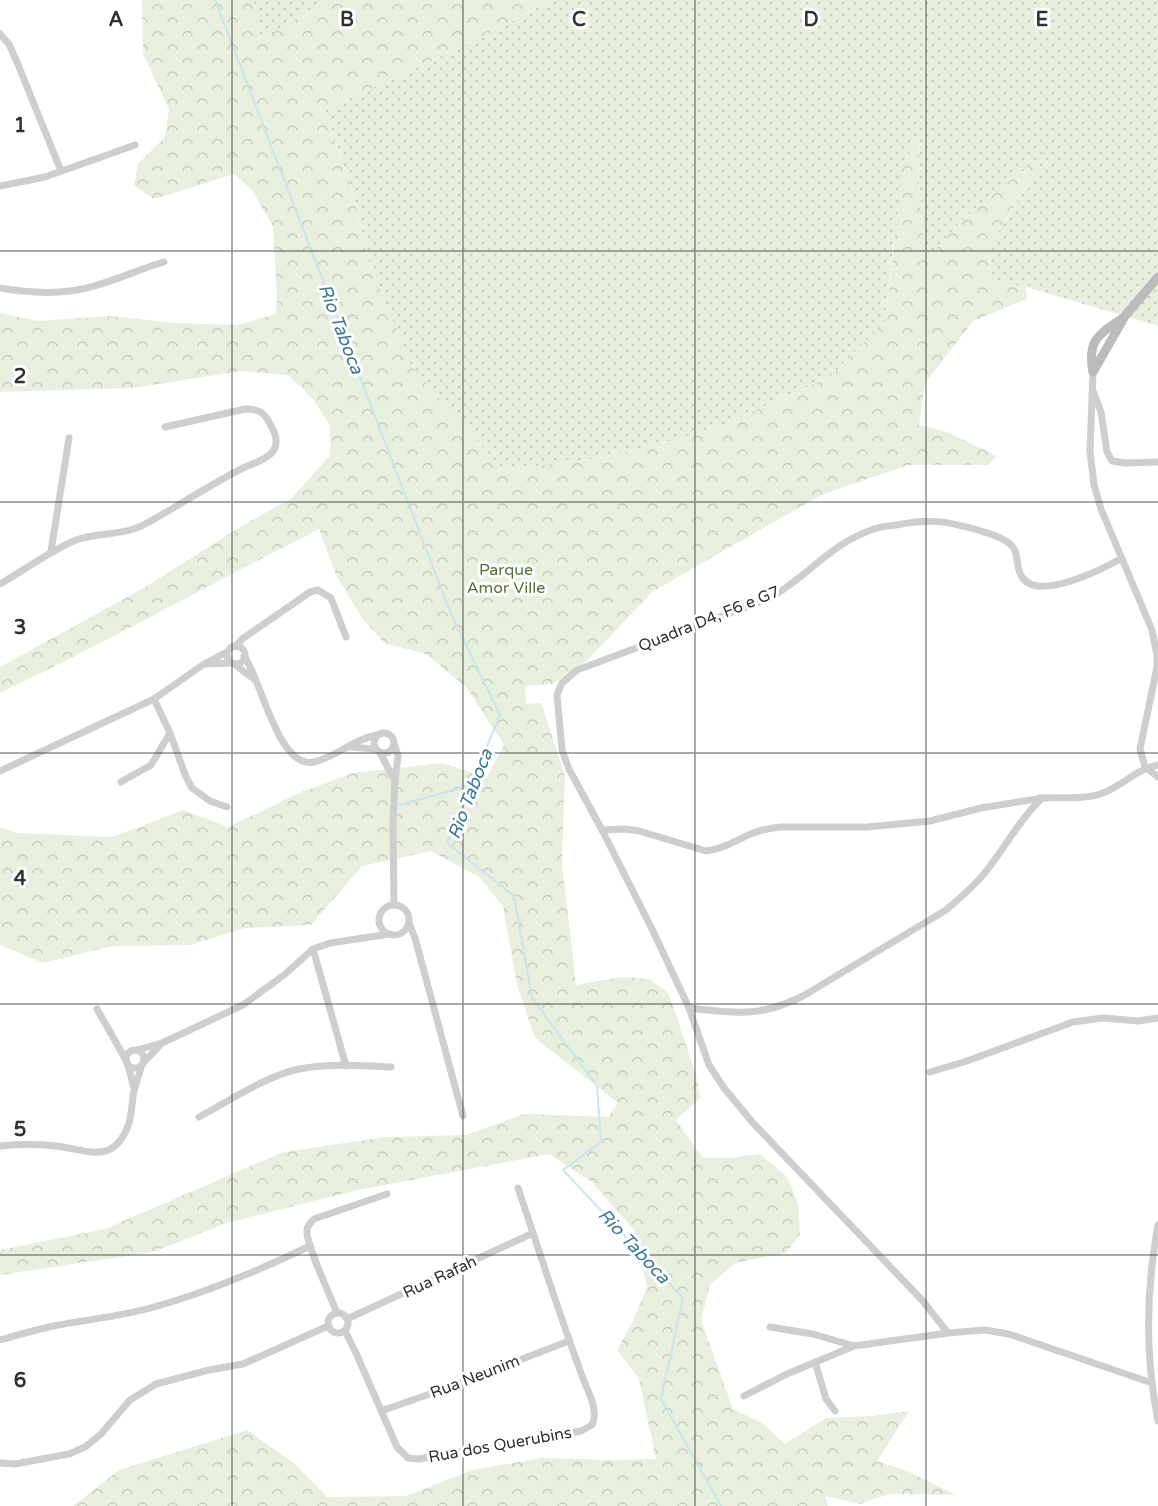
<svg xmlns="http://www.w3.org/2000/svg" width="1158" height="1506" font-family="'Varela Round',sans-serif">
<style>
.grass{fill:url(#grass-dots)}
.forest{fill:url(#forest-crowns)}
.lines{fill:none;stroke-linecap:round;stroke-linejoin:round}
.stream{stroke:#cae3f0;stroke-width:2}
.street{stroke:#cecece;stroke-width:7}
.secondary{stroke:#bbb;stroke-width:9}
.grid{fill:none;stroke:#313131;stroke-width:1.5;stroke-opacity:0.55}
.labels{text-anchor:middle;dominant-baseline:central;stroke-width:6;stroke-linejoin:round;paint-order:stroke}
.park-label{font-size:16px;fill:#57713a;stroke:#fff}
.street-label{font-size:16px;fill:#313131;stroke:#fff}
.water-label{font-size:18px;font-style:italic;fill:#37799b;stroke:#fff}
.grid-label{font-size:20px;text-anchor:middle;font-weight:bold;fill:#313131;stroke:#fff;stroke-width:6;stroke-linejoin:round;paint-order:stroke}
</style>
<defs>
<pattern id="grass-dots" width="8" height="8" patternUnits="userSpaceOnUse" patternTransform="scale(1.5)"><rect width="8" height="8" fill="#e8efde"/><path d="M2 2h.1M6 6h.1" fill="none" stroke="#c7cdbf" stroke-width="1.8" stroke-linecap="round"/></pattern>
<pattern id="forest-crowns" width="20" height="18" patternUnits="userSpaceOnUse" patternTransform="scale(1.5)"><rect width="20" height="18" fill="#e8efde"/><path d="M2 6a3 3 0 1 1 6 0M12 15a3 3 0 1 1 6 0" fill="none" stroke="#c7cdbf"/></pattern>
</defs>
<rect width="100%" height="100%" fill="#fff"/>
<!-- grass -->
<g class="grass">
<path d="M 254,0 L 325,0 L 261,42 Z"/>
<path d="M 552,0 L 1158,0 L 1158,326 L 1026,287 L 994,282 L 987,250 L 1048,151 L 965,217 L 931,254 L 923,240 L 918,165 L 920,140 L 893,246 L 885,321 L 830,377 L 710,431 L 596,459 L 503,470 L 412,368 L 368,259 L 354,196 L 325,110 L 474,41 Z"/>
</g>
<!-- forest -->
<path class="forest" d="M 142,0 L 254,0 L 261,41 L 325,0 L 552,0 L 474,41 L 325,110 L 354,197 L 368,259 L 412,367 L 503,470 L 596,459 L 710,431 L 830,377 L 885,321 L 904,160 L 920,139 L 918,165 L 923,240 L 931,254 L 965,217 L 1049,149 L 987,250 L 994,282 L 1026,287 L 1027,299 L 973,321 L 925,383 L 919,425 L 947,432 L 997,456 L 988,465 L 908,465 L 821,495 L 652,592 L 587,661 L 552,684 L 525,686 L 526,704 L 541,703 L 565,776 L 562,862 L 576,985 L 621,977 L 650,979 L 669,994 L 696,1075 L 700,1098 L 676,1120 L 703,1158 L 731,1158 L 760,1154 L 788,1178 L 798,1205 L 800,1234 L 786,1253 L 735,1263 L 710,1285 L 701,1320 L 733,1409 L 762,1423 L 785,1444 L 826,1418 L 871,1416 L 909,1411 L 877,1461 L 907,1471 L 956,1495 L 889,1494 L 860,1504 L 825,1496 L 828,1506 L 73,1506 L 119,1470 L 247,1430 L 294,1463 L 327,1497 L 406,1496 L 473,1470 L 542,1458 L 609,1460 L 656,1459 L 639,1379 L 617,1350 L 632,1323 L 647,1287 L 634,1230 L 592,1182 L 549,1154 L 353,1191 L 227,1223 L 153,1252 L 0,1275 L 0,1250 L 105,1229 L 283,1152 L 386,1137 L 466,1135 L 524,1114 L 608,1117 L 618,1103 L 535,1038 L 517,985 L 503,906 L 479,877 L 431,851 L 362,866 L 311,925 L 245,928 L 191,945 L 112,946 L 43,963 L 0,945 L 0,827 L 17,833 L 112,837 L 184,810 L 228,827 L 299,793 L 353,773 L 442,763 L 487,777 L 504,745 L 466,687 L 426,654 L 384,643 L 360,615 L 336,575 L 319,529 C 213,583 108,641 0,693 L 0,667 L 149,585 L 240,527 L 292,498 L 330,455 L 330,426 L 313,399 L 288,375 L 241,371 L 133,388 L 0,392 L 0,313 L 37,321 L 112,316 L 173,323 L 238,325 L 276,314 L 277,297 L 273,227 L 252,190 L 234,174 L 154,199 L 134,186 L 138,164 L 165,137 L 169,109 L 143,54 Z"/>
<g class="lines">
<!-- stream -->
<g class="stream">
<path d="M 215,0 L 451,614 L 500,715 L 447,843 L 514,896 L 532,998 L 597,1086 L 601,1142 L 563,1170 L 683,1298 L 661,1399 L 721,1506"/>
<path d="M 399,805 L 472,785"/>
</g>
<!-- street -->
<g class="street">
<path d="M 0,34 L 9,44 L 17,62 L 61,171"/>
<path d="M 0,186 L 45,177 L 135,145"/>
<path d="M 0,288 C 23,292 47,294 70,291 C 102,287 133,271 164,262"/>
<path d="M 1093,372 L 1090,451 L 1094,485 L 1101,509 L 1152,630 L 1157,656 L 1157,667 L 1140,749 L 1145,767 L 1158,777"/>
<path d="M 1094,393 L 1101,412 L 1107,452 L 1112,461 L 1125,463 L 1158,462"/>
<path d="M 51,551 L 69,438"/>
<path d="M 1122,558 C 1103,569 1038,602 1022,577 C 1015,567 1020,553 1010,544 C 1003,537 990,534 981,531 C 946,521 933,518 896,525 C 889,526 881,526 874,529 C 829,544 807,578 768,599 L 577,670 L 562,683 L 557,695 L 562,750 L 569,769 L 602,830 L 652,929 L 689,1008 L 709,1065 L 724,1088 L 753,1123 L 922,1300 L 948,1333 L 985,1330 L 1009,1334 L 1152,1383"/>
<path d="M 0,584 C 26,569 48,552 76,540 C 95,533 115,535 134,529 C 148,524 161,515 175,507 C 197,494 219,480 243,468 C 253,463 267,460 274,450 C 279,441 275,432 270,424 C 264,412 259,409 245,409 L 165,427"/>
<path d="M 236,646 L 242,639 L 310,592 L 318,590 L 331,598 L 346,637"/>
<circle cx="236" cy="655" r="9"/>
<path d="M 244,656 C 261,678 278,770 314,762 C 336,757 354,739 377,735"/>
<path d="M 207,664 L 231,663"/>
<path d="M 234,664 L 254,679"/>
<path d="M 154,699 L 170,733 L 186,777 L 192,788 L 210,801 L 227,807"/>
<circle cx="384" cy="743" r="10"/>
<path d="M 349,747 L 375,749"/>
<path d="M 380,753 L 395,781"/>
<path d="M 0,771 L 154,699 L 204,664 L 227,652"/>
<path d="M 121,782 L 151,765 L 170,733"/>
<path d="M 602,830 L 625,829 L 639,831 L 706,851 C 725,849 739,838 756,832 C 764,829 772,828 780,827 L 867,827 L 930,821 L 981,808 L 1042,798"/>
<path d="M 394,905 L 393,822 L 395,781 L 398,756 L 394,743"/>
<circle cx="394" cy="920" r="15"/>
<path d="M 409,923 L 415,938 L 463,1116"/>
<path d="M 313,949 L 346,1066"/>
<path d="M 689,1008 C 735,1013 759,1018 803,996 L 946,910 C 960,898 975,886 987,870 C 1006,846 1019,820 1042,798 C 1061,797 1085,800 1103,793 C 1124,785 1136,769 1158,765"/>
<path d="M 97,1009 L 127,1062"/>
<circle cx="135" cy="1059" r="9"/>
<path d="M 137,1050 L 162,1043 L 243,1005 L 284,975 L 313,949 L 330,943 L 390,934"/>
<path d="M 144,1062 L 160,1045"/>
<path d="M 128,1065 L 134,1088"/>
<path d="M 930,1072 L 967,1061 L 1073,1022 L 1103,1018 L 1138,1021 L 1158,1018"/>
<path d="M 199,1117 C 229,1101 266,1076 299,1069 C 329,1063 361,1066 391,1067"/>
<path d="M 0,1146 C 19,1144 37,1144 56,1146 C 89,1150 114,1166 129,1123 C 132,1113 132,1101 134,1091 C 136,1082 140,1073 142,1064"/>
<path d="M 1158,1225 C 1146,1290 1145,1356 1158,1421"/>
<path d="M 337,1313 C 331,1297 306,1245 307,1231 C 307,1226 310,1223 314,1219 L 387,1194"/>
<circle cx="338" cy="1323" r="10"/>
<path d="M 347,1319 L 533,1233"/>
<path d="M 770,1327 L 813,1334 L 854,1346 L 948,1333"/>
<path d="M 345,1331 L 356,1353 L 397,1447 L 408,1458 L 419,1459 L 581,1431 L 592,1425 C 599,1412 589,1393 584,1381 C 560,1317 540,1253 518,1188"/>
<path d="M 0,1340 C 18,1335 35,1330 53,1326 C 90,1319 126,1316 161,1305 C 213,1290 262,1269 310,1246"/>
<path d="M 815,1362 L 826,1399 L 835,1411"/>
<path d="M 744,1396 L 787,1374 L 854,1346"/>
<path d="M 381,1411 L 450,1387 L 569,1341"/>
<path d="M 0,1463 L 15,1464 L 69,1454 L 85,1447 L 101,1434 L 130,1400 L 156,1384 L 209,1370 L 243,1364 L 328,1326"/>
</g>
<!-- secondary -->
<g class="secondary">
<path d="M 1093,372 L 1125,316 L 1158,277"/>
<path d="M 1093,372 C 1087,340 1098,335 1123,318"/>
</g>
</g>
<!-- grid -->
<path class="grid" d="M 232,0 L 232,1506M 463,0 L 463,1506M 695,0 L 695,1506M 926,0 L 926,1506M 0,251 L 1158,251M 0,502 L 1158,502M 0,753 L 1158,753M 0,1004 L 1158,1004M 0,1255 L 1158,1255"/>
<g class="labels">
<!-- park labels -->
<g class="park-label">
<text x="506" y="570">Parque<tspan x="506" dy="18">Amor Ville</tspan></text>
</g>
<!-- street labels -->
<g class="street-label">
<text transform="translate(709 619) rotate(-22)">Quadra D4, F6 e G7</text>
<text transform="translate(440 1277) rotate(-25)">Rua Rafah</text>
<text transform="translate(475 1377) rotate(-21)">Rua Neunim</text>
<text transform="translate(500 1445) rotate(-10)">Rua dos Querubins</text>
</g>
<!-- water labels -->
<g class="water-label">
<text transform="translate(341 329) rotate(69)">Rio Taboca</text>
<text transform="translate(470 794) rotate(-69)">Rio Taboca</text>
<text transform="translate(634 1246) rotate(47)">Rio Taboca</text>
</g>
</g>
<g class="grid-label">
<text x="116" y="26">A</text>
<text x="347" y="26">B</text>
<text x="579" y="26">C</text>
<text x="811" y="26">D</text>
<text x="1042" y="26">E</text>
<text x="20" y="132">1</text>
<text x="20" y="383">2</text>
<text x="20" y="634">3</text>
<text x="20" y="885">4</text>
<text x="20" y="1136">5</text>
<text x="20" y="1387">6</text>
</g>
</svg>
